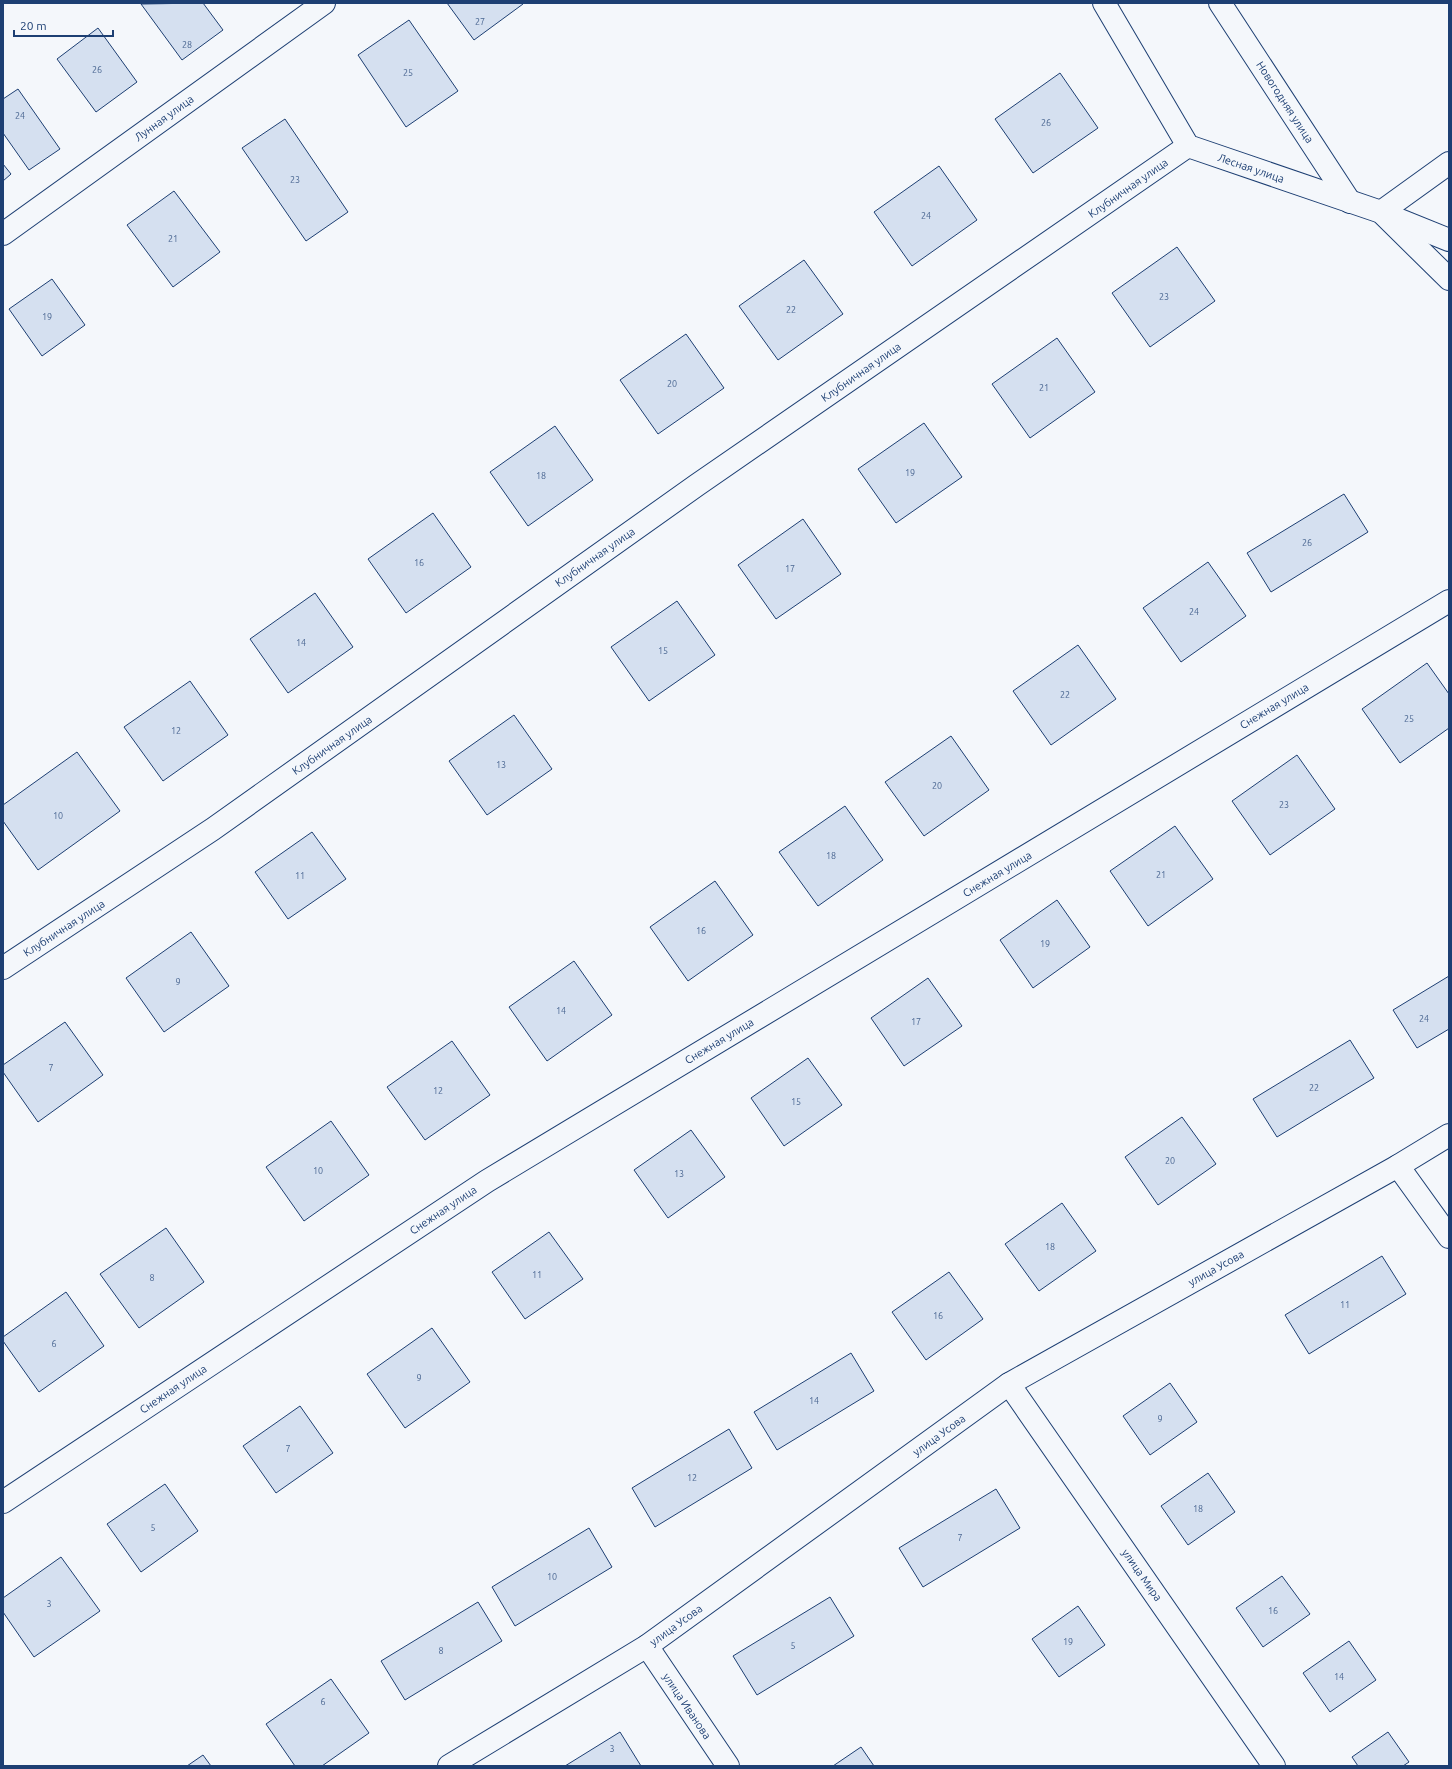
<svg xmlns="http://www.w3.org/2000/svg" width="1452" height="1769" font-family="Ubuntu,sans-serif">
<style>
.building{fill:#d5e0f0;stroke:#1d3f73}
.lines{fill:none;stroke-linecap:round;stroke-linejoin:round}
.street-casing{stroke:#1d3f73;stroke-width:24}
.street{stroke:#f4f7fb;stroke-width:22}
.labels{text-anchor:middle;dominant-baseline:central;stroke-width:3;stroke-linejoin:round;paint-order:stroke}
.number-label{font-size:9px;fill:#4b6792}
.street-label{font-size:11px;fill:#1d3f73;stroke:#f4f7fb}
</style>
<rect width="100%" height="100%" fill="#f4f7fb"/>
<!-- building -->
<g class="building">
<path d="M 203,3 L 223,30 L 182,60 L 141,4 Z"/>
<path d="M 447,3 L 522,3 L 523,4 L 474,40 Z"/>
<path d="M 409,20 L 458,91 L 406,127 L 358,55 Z"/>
<path d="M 98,28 L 137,82 L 96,112 L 57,59 Z"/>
<path d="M 1060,73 L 1098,128 L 1033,173 L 995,119 Z"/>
<path d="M 18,89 L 60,149 L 29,170 L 3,133 L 3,99 Z"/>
<path d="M 285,119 L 348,212 L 306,241 L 242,148 Z"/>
<path d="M 3,164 L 11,174 L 3,181 Z"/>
<path d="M 939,166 L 977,220 L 912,266 L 874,212 Z"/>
<path d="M 174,191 L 220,252 L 173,287 L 127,225 Z"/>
<path d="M 1177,247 L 1215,301 L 1150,347 L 1112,293 Z"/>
<path d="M 804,260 L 843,314 L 778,360 L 739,306 Z"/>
<path d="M 52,279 L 85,325 L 42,356 L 9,309 Z"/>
<path d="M 686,334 L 724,388 L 658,434 L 620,380 Z"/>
<path d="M 1057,338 L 1095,392 L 1030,438 L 992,384 Z"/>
<path d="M 924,423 L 962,477 L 896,523 L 858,469 Z"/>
<path d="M 555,426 L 593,480 L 528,526 L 490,472 Z"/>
<path d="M 1344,494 L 1368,532 L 1271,592 L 1247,553 Z"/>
<path d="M 433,513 L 471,567 L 406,613 L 368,559 Z"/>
<path d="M 803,519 L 841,574 L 776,619 L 738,565 Z"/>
<path d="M 1208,562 L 1246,616 L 1181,662 L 1143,608 Z"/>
<path d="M 315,593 L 353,647 L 288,693 L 250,639 Z"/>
<path d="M 677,601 L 715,655 L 649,701 L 611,647 Z"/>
<path d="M 1078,645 L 1116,699 L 1051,745 L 1013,691 Z"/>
<path d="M 1427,663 L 1449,694 L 1449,728 L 1400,763 L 1362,709 Z"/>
<path d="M 190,681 L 228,735 L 163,781 L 124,727 Z"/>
<path d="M 514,715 L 552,769 L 487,815 L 449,761 Z"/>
<path d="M 951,736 L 989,790 L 924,836 L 885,782 Z"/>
<path d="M 77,752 L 120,811 L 38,870 L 3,821 L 3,805 Z"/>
<path d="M 1297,755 L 1335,809 L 1270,855 L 1232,801 Z"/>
<path d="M 845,806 L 883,860 L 818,906 L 779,852 Z"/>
<path d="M 1175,826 L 1213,879 L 1148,926 L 1110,871 Z"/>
<path d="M 312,832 L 346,879 L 288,919 L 255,872 Z"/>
<path d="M 715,881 L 753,935 L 688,981 L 650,927 Z"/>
<path d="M 1057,900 L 1090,947 L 1033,988 L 1000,940 Z"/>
<path d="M 191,932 L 229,986 L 164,1032 L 126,978 Z"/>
<path d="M 574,961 L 612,1015 L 547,1061 L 509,1007 Z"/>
<path d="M 1449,976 L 1449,1029 L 1417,1048 L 1393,1010 Z"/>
<path d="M 928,978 L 962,1026 L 904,1066 L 871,1018 Z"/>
<path d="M 65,1022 L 103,1075 L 38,1122 L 3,1072 L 3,1065 Z"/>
<path d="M 1350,1040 L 1374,1078 L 1277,1137 L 1253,1099 Z"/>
<path d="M 452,1041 L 490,1095 L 425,1140 L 387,1087 Z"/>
<path d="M 808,1058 L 842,1105 L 784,1146 L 751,1098 Z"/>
<path d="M 1182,1117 L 1216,1164 L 1158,1205 L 1125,1157 Z"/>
<path d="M 331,1121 L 369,1175 L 304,1221 L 266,1167 Z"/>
<path d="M 691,1130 L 725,1177 L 668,1218 L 634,1170 Z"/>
<path d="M 1062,1203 L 1096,1251 L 1039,1291 L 1005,1244 Z"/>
<path d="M 166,1228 L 204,1282 L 139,1328 L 100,1274 Z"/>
<path d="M 549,1232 L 583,1279 L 525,1319 L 492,1272 Z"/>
<path d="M 1382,1256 L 1406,1294 L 1309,1354 L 1285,1315 Z"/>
<path d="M 949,1272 L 983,1319 L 926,1360 L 892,1312 Z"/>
<path d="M 66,1292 L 104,1346 L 39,1392 L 3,1341 L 3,1337 Z"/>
<path d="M 432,1328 L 470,1382 L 405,1428 L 367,1374 Z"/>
<path d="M 851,1353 L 874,1391 L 777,1450 L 754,1412 Z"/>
<path d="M 1170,1383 L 1197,1422 L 1150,1455 L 1123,1416 Z"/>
<path d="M 300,1406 L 333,1453 L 276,1493 L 243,1446 Z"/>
<path d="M 729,1429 L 752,1468 L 655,1527 L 632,1488 Z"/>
<path d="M 1208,1473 L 1235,1512 L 1188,1545 L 1161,1506 Z"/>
<path d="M 165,1484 L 198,1531 L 141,1572 L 107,1524 Z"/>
<path d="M 996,1489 L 1020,1528 L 923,1587 L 899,1548 Z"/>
<path d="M 589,1528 L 612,1567 L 515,1626 L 492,1587 Z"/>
<path d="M 61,1557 L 100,1611 L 34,1657 L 3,1612 L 3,1598 Z"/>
<path d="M 1282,1576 L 1310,1614 L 1263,1647 L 1236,1608 Z"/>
<path d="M 830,1597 L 854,1636 L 757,1695 L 733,1656 Z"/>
<path d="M 478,1602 L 502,1641 L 405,1700 L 381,1661 Z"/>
<path d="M 1078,1606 L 1105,1645 L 1059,1677 L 1032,1639 Z"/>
<path d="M 1349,1641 L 1376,1680 L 1330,1712 L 1303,1673 Z"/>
<path d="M 331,1679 L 369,1733 L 322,1766 L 295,1766 L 266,1724 Z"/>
<path d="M 620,1732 L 641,1766 L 565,1766 Z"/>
<path d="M 1388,1732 L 1409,1762 L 1403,1766 L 1358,1766 L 1352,1757 Z"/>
<path d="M 861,1747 L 874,1766 L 833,1766 Z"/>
<path d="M 203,1755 L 211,1766 L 187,1766 Z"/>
</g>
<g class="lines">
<!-- street casing -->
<g class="street-casing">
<g id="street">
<path d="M 1104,3 L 1188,146 L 1381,212 L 1449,279"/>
<path d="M 1220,3 L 1350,202"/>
<path d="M 1381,212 L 1449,163"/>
<path d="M 1392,217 L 1449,240"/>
<path d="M 3,234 L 324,3"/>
<path d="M 3,968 L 213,829 L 697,485 L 1188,146"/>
<path d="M 1398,1166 L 1449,1237"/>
<path d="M 1009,1384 L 1274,1766"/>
<path d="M 3,1502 L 487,1181 L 1449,601"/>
<path d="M 647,1646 L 728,1766"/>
<path d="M 449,1766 L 647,1646 L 1009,1384 L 1398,1166 L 1449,1135"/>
</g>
</g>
<!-- street -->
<use href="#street" class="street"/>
</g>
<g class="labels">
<!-- number labels -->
<g class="number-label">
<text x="480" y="22">27</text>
<text x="187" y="45">28</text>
<text x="97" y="70">26</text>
<text x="408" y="73">25</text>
<text x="20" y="116">24</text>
<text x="1046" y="123">26</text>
<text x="295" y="180">23</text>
<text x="926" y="216">24</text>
<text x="173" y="239">21</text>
<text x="1164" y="297">23</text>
<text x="791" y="310">22</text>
<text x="47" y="317">19</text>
<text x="672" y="384">20</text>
<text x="1044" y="388">21</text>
<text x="910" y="473">19</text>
<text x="541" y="476">18</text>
<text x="1307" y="543">26</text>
<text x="419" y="563">16</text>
<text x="790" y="569">17</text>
<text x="1194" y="612">24</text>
<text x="301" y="643">14</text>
<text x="663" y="651">15</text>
<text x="1065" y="695">22</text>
<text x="1409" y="719">25</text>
<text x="176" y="731">12</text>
<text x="501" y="765">13</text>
<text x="937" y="786">20</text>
<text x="1284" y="805">23</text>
<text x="58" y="816">10</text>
<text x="831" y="856">18</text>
<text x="1161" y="875">21</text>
<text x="300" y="876">11</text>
<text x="701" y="931">16</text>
<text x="1045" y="944">19</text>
<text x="178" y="982">9</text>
<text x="561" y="1011">14</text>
<text x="1424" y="1019">24</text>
<text x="916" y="1022">17</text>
<text x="51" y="1068">7</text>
<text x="1314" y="1088">22</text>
<text x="438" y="1091">12</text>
<text x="796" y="1102">15</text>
<text x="1170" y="1161">20</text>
<text x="318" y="1171">10</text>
<text x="679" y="1174">13</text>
<text x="1050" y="1247">18</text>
<text x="537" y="1275">11</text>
<text x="152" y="1278">8</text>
<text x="1345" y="1305">11</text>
<text x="938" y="1316">16</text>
<text x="54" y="1344">6</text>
<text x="419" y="1378">9</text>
<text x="814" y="1401">14</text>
<text x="1160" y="1419">9</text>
<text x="288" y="1449">7</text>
<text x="692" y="1478">12</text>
<text x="1198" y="1509">18</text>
<text x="153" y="1528">5</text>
<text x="960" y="1538">7</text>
<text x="552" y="1577">10</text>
<text x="49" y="1604">3</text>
<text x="1273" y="1611">16</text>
<text x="1068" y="1642">19</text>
<text x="793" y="1646">5</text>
<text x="441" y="1651">8</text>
<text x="1339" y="1677">14</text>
<text x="323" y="1702">6</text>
<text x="612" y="1749">3</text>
</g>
<!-- street labels -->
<g class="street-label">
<text transform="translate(1285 102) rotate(57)">Новогодняя улица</text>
<text transform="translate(164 118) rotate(-36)">Лунная улица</text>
<text transform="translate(1251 168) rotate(19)">Лесная улица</text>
<text transform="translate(1128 188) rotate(-35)">Клубничная улица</text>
<text transform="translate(861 372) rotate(-35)">Клубничная улица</text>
<text transform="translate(595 557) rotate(-35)">Клубничная улица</text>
<text transform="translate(1274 706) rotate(-31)">Снежная улица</text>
<text transform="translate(332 745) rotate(-35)">Клубничная улица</text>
<text transform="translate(997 874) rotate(-31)">Снежная улица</text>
<text transform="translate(64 928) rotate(-33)">Клубничная улица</text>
<text transform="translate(719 1041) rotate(-31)">Снежная улица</text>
<text transform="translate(443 1210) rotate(-34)">Снежная улица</text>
<text transform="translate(1216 1268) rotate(-29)">улица Усова</text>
<text transform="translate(173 1389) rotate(-34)">Снежная улица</text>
<text transform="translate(939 1435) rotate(-36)">улица Усова</text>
<text transform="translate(1142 1575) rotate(55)">улица Мира</text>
<text transform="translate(676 1625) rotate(-36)">улица Усова</text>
<text transform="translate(687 1706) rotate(56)">улица Иванова</text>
</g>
</g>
<!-- border -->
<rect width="1452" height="1769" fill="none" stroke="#1d3f73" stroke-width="8"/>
<!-- scale -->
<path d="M14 30v6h99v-6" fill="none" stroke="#1d3f73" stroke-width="2"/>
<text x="20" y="30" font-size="12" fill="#1d3f73" stroke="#f4f7fb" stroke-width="3" paint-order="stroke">20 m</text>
</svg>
